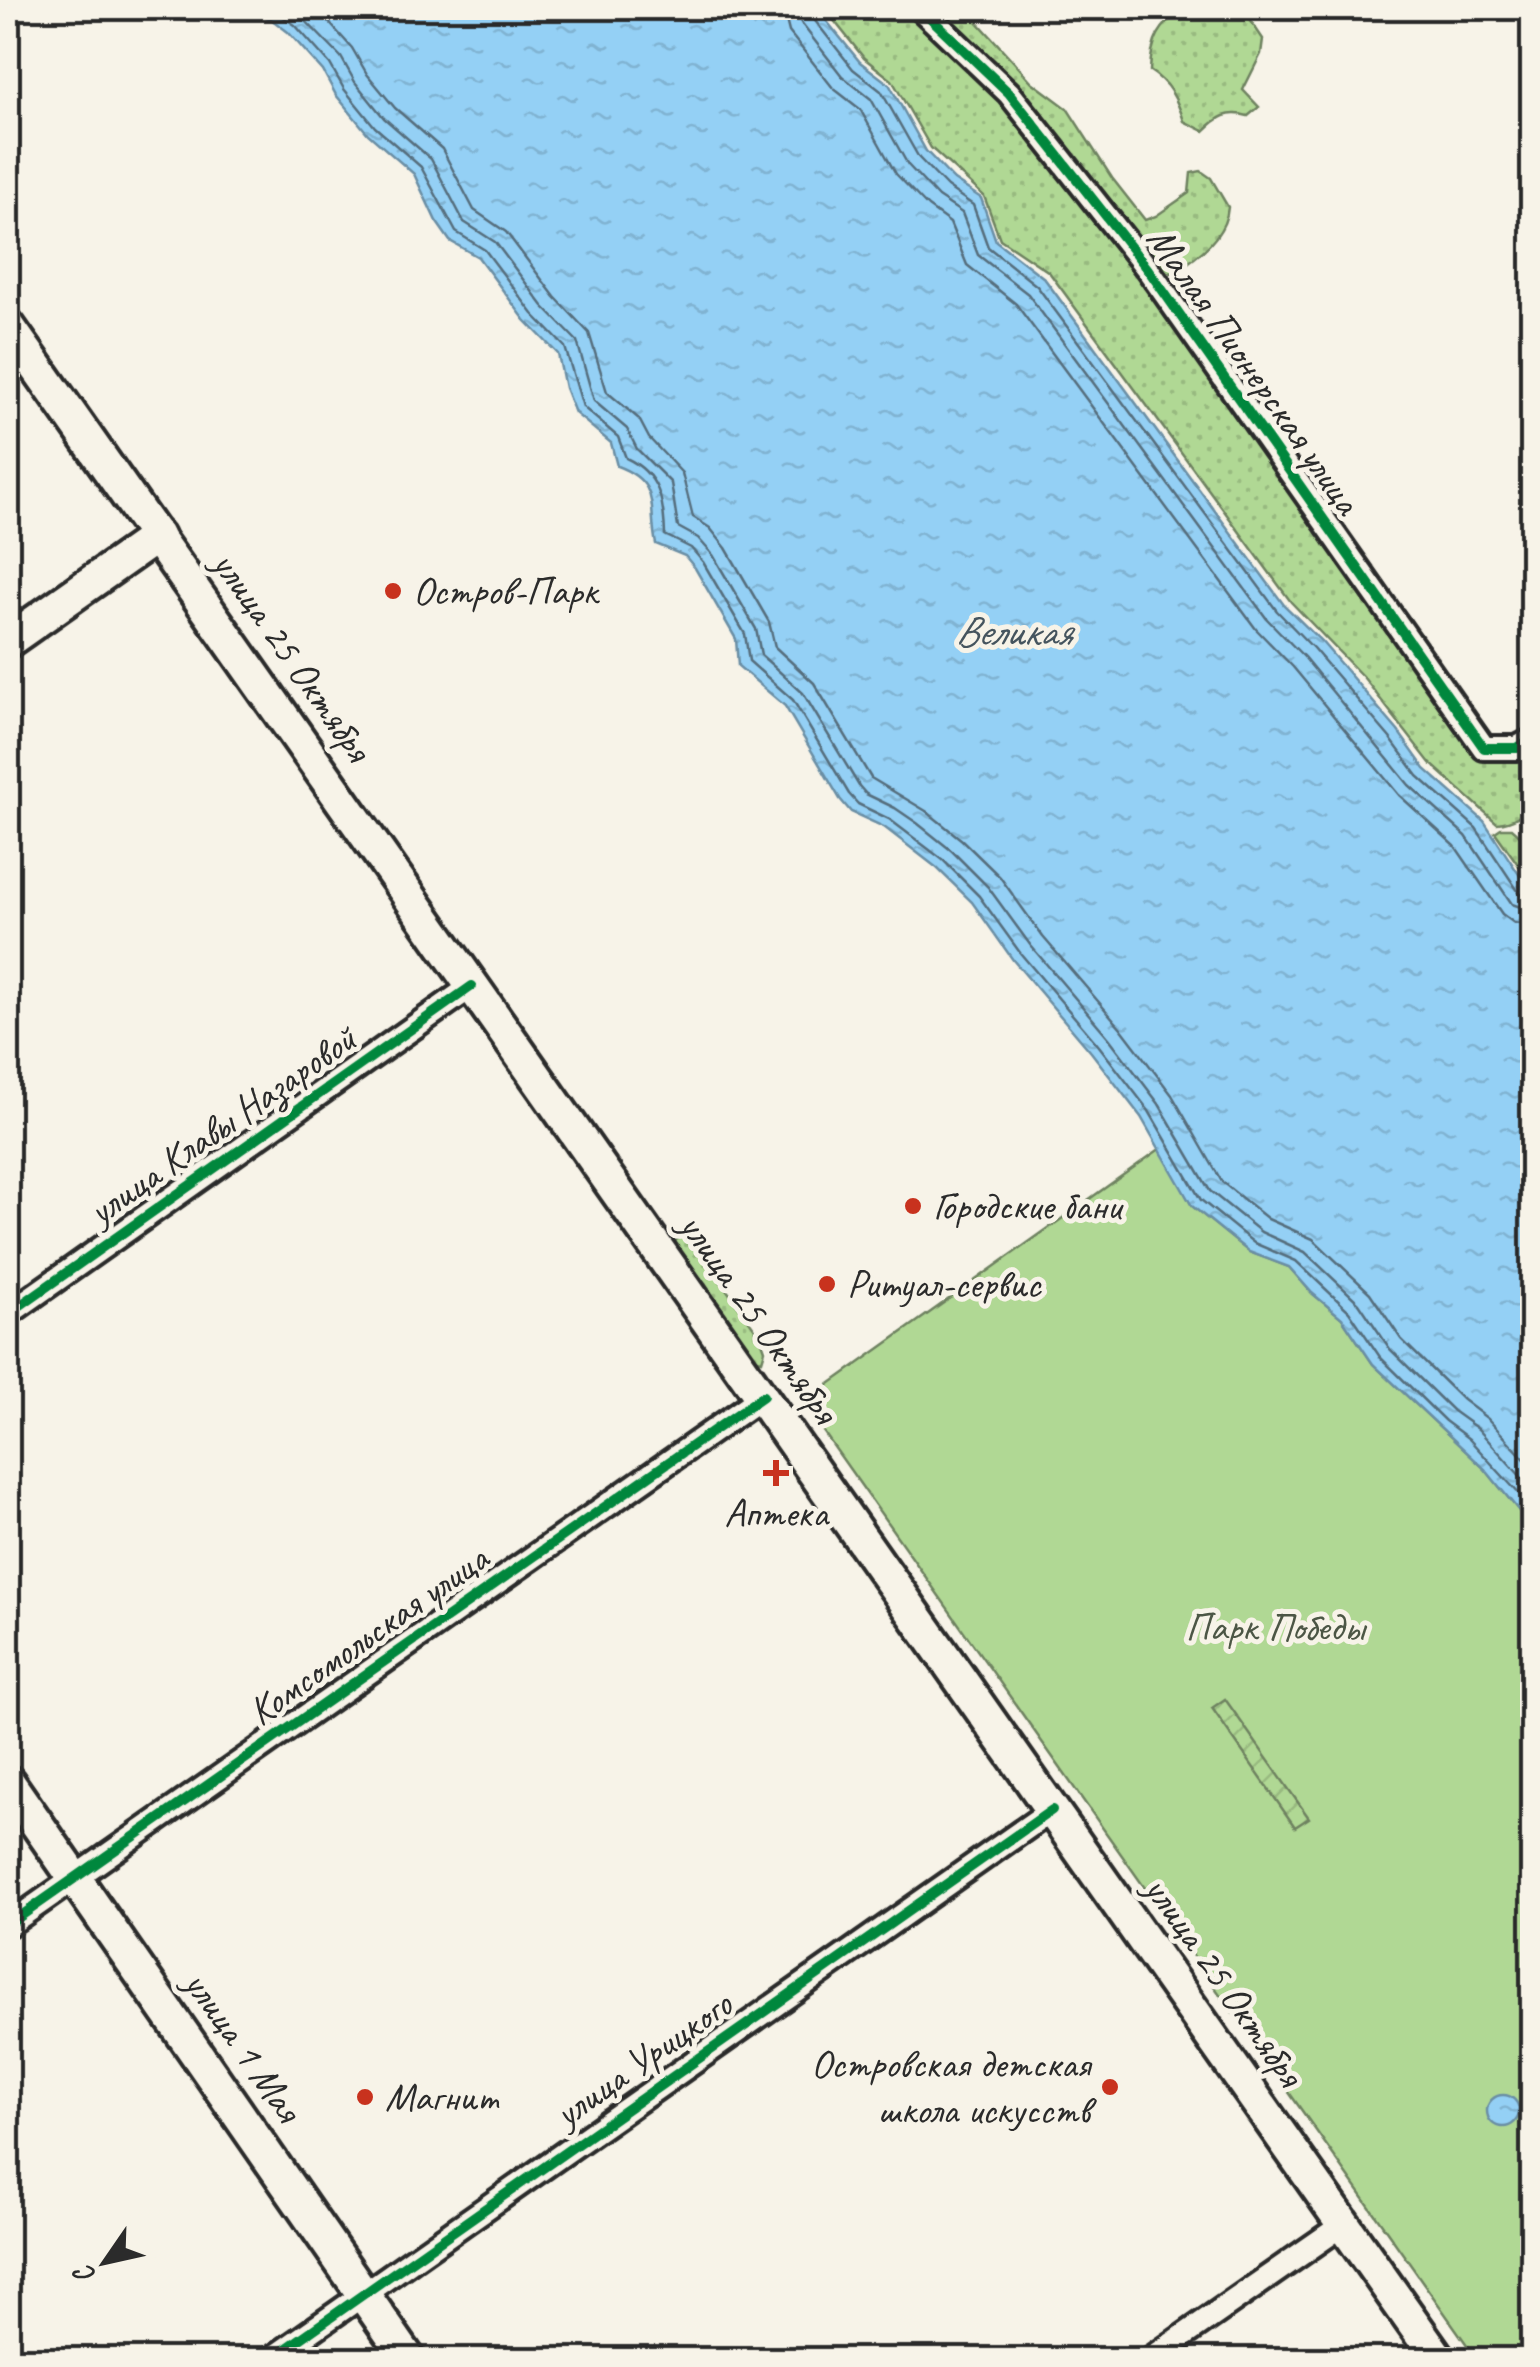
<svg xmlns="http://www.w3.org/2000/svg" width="1540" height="2367" font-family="Caveat,sans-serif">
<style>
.grass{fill:url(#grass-dots);stroke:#6e8260;stroke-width:2.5}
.park{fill:#b0d894;stroke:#6e8260;stroke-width:2.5}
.garden{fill:url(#garden-furrows);stroke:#6e8260;stroke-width:2.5}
.water{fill:url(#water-ripples);stroke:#6a8ea4;stroke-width:2.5}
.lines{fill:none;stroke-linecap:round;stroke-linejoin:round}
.shore{stroke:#556d7c;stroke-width:2.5}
.street-casing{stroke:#2b2b2b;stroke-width:30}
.secondary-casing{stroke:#2b2b2b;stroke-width:40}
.street{stroke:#f7f3e8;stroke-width:22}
.secondary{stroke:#f7f3e8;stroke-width:32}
.cycleway-casing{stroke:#f7f3e8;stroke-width:16}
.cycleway{stroke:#00873e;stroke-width:10}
.poi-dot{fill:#c8321e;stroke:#f7f3e8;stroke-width:4}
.labels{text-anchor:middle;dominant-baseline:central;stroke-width:10;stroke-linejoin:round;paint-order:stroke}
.street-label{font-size:40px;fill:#2b2b2b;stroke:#f7f3e8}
.poi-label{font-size:40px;fill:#2b2b2b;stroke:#f7f3e8;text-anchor:start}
.park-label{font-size:40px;fill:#4c5645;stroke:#f7f3e8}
.water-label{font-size:42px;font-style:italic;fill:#45545e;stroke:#f7f3e8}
</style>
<defs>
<pattern id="grass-dots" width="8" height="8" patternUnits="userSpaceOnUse" patternTransform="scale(2.5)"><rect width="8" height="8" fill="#b0d894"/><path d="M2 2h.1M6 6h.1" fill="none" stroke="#98ba80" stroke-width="1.8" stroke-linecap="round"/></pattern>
<pattern id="garden-furrows" width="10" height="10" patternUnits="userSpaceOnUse" patternTransform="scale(2.5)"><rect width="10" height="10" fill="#b0d894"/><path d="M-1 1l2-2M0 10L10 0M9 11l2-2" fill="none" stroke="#98ba80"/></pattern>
<pattern id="water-ripples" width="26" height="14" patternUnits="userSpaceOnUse" patternTransform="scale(2.5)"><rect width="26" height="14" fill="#94d0f5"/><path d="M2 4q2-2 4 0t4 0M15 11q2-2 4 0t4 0" fill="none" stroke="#80b3d2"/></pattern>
</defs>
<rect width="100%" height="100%" fill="#f7f3e8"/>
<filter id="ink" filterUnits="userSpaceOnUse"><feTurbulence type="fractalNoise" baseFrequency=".01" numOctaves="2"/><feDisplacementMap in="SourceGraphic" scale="20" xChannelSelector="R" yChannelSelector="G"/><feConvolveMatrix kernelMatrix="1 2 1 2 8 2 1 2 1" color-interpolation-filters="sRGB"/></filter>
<g filter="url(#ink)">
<!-- grass -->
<g class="grass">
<path d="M 824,8 L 909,8 L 1003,96 L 1142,274 L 1480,753 L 1532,747 C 1532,782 1540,819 1497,823 L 1430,763 L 1364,678 L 1291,602 L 1049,272 L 1000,239 L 984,196 L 931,148 L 892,80 L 864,58 Z"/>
<path d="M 932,8 L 965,8 L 1032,82 L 1067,108 L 1112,178 L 1145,220 L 1156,216 L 1189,193 L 1191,173 L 1201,171 L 1211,178 L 1228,207 C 1226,236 1196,259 1172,273 L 1163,271 Z"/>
<path d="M 1184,8 L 1242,8 L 1263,39 L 1261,54 L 1243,90 L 1259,107 L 1248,116 C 1228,110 1218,117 1204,131 L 1184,121 C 1177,99 1169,83 1150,71 C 1151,40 1159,26 1184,8 Z"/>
<path d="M 1501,828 L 1512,828 L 1532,846 L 1532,884 L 1495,832 Z"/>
<path d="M 679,1236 L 688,1236 L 760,1336 L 765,1350 L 762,1360 L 753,1358 L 672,1246 Z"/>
</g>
<!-- park -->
<path class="park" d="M 1161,1148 L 1192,1206 L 1249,1252 L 1289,1267 L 1312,1293 L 1342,1318 L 1373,1364 L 1485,1469 L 1532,1527 L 1532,2359 L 1477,2359 L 803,1403 Z"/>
<!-- garden -->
<path class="garden" d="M 1225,1699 L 1309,1818 L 1295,1827 L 1212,1708 Z"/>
<!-- water -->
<g class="water">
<path d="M 244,8 L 816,8 L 860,62 L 889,84 L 926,151 L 954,180 L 981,198 L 996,241 L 1044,278 L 1284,605 L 1321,641 L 1398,731 L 1425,769 L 1484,821 L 1532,894 L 1532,1527 L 1485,1469 L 1373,1364 L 1342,1318 L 1312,1293 L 1289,1267 L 1249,1252 L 1192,1206 L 1141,1117 L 1091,1052 L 1013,960 L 972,902 L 937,868 L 884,827 L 851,812 L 840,799 L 785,706 L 738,666 L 736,639 L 695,568 L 685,556 L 656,544 C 648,508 662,483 617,466 L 611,443 L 575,413 L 565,388 L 558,354 L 525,320 L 478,257 L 450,241 L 436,221 L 414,174 L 368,134 L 336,95 L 323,71 L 288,32 L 271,19 Z"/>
<circle cx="1503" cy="2111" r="16"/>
</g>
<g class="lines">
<!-- shore -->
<g class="shore">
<path d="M 270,8 L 295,25 L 330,64 L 344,89 L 375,127 L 421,167 L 456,232 L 485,250 L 533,314 L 565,347 L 583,407 L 618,437 L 626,458 C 660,474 664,502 665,535 L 691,548 L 703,562 L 745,634 L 749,661 L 793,700 L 849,794 L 858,804 L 889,819 L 943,860 L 979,896 L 1021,954 L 1099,1046 L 1149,1111 L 1201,1200 L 1254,1243 L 1296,1261 L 1349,1311 L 1380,1357 L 1445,1421 L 1469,1439 L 1532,1508"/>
<path d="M 293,8 L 341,57 L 355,82 L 384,118 L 431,159 L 464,222 L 495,242 L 543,306 L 577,341 L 594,401 L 627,429 L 637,449 L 671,483 L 678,527 L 698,538 L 713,555 L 756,629 L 761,655 L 803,693 L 859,786 L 866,794 L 895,808 L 917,823 L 952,851 L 988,887 L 1031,946 L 1109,1038 L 1159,1104 L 1210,1191 L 1261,1232 L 1305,1252 L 1359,1303 L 1390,1349 L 1453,1411 L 1478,1429 L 1532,1489"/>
<path d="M 316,8 L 352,48 L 367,74 L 395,108 L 442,149 L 474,210 L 506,232 L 555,297 L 589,333 L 607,392 L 639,419 L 649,438 L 682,473 L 693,517 L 710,528 L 726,548 L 769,622 L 775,647 L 814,683 L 871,778 L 926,811 L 962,840 L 1000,877 L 1043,937 L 1121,1028 L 1172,1095 L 1222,1182 L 1268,1219 L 1313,1239 L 1370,1293 L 1401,1339 L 1463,1400 L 1488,1419 L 1532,1467"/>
<path d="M 783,8 L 789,32 L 833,88 L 860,109 L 896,174 L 928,207 L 950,223 L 967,265 L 1016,304 L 1256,629 L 1293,667 L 1399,795 L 1455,846 L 1502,914 L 1514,923 L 1532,926"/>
<path d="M 798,8 L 801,23 L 842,76 L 871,99 L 908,165 L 938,197 L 962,213 L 978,255 L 1028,294 L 1267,619 L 1304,657 L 1409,785 L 1466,836 L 1512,904 L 1532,911"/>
<path d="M 810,8 L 812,17 L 853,69 L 881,91 L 919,158 L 947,187 L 973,205 L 988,247 L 1037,286 L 1277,611 L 1313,648 L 1390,738 L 1418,776 L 1476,828 L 1520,894 L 1532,898"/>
</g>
<!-- street casing -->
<g class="street-casing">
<g id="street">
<path d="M 920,8 L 1009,93 L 1147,268 L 1484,748 L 1517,748 L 1532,740"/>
<path d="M 8,1314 L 472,986"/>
<path d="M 8,1925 L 763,1396"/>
<path d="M 270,2360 L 1052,1810"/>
<path d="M 1149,2360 L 1344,2224"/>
</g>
</g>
<!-- secondary casing -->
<g class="secondary-casing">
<g id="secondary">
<path d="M 8,326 L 1439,2360"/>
<path d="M 8,641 L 157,536"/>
<path d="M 8,1782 L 409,2360"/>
</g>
</g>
<!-- street -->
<use href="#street" class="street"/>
<!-- secondary -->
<use href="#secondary" class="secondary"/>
<!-- cycleway casing -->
<g class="cycleway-casing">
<g id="cycleway">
<path d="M 920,8 L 1009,93 L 1147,268 L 1484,748 L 1517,748 L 1532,740"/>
<path d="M 8,1314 L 472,986"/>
<path d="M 8,1925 L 763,1396"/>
<path d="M 270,2360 L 1052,1810"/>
</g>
</g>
<!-- cycleway -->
<use href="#cycleway" class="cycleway"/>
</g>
</g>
<!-- markers -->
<g class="poi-dot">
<circle cx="393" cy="591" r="10"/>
<circle cx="913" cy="1206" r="10"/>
<circle cx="827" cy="1284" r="10"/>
<path d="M771 1458h10v10h10v10h-10v10h-10v-10h-10v-10h10z"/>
<circle cx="1110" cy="2087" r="10"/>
<circle cx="365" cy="2097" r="10"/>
</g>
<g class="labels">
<!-- street labels -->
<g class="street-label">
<text transform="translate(1254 370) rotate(55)">Малая Пионерская улица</text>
<text transform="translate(292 656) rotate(55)">улица 25 Октября</text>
<text transform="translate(222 1125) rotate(-35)">улица Клавы Назаровой</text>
<text transform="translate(759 1318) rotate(55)">улица 25 Октября</text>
<text transform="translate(368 1635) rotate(-35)">Комсомольская улица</text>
<text transform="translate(1224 1981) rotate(55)">улица 25 Октября</text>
<text transform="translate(243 2046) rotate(55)">улица 1 Мая</text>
<text transform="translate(643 2059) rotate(-35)">улица Урицкого</text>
</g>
<!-- poi labels -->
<g class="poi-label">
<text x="413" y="591">Остров-Парк</text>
<text x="933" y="1206">Городские бани</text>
<text x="847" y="1284">Ритуал-сервис</text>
<text x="776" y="1513" text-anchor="middle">Аптека</text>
<text x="1090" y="2064" text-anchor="end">Островская детская<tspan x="1090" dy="46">школа искусств</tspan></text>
<text x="385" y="2097">Магнит</text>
</g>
<!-- park labels -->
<g class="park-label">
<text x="1275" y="1627">Парк Победы</text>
</g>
<!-- water labels -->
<g class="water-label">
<text x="1013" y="631">Великая</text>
</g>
</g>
<!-- margin -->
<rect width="1540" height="2367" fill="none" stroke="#f7f3e8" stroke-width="40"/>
<rect x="20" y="20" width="1500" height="2327" fill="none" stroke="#2b2b2b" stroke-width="4" filter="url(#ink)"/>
<!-- north arrow -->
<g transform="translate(105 2262) rotate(236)" stroke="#f7f3e8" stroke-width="8" paint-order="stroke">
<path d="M0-8L18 38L0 25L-18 38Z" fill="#2b2b2b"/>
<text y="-15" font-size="28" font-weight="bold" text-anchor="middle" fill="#2b2b2b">С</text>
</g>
</svg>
